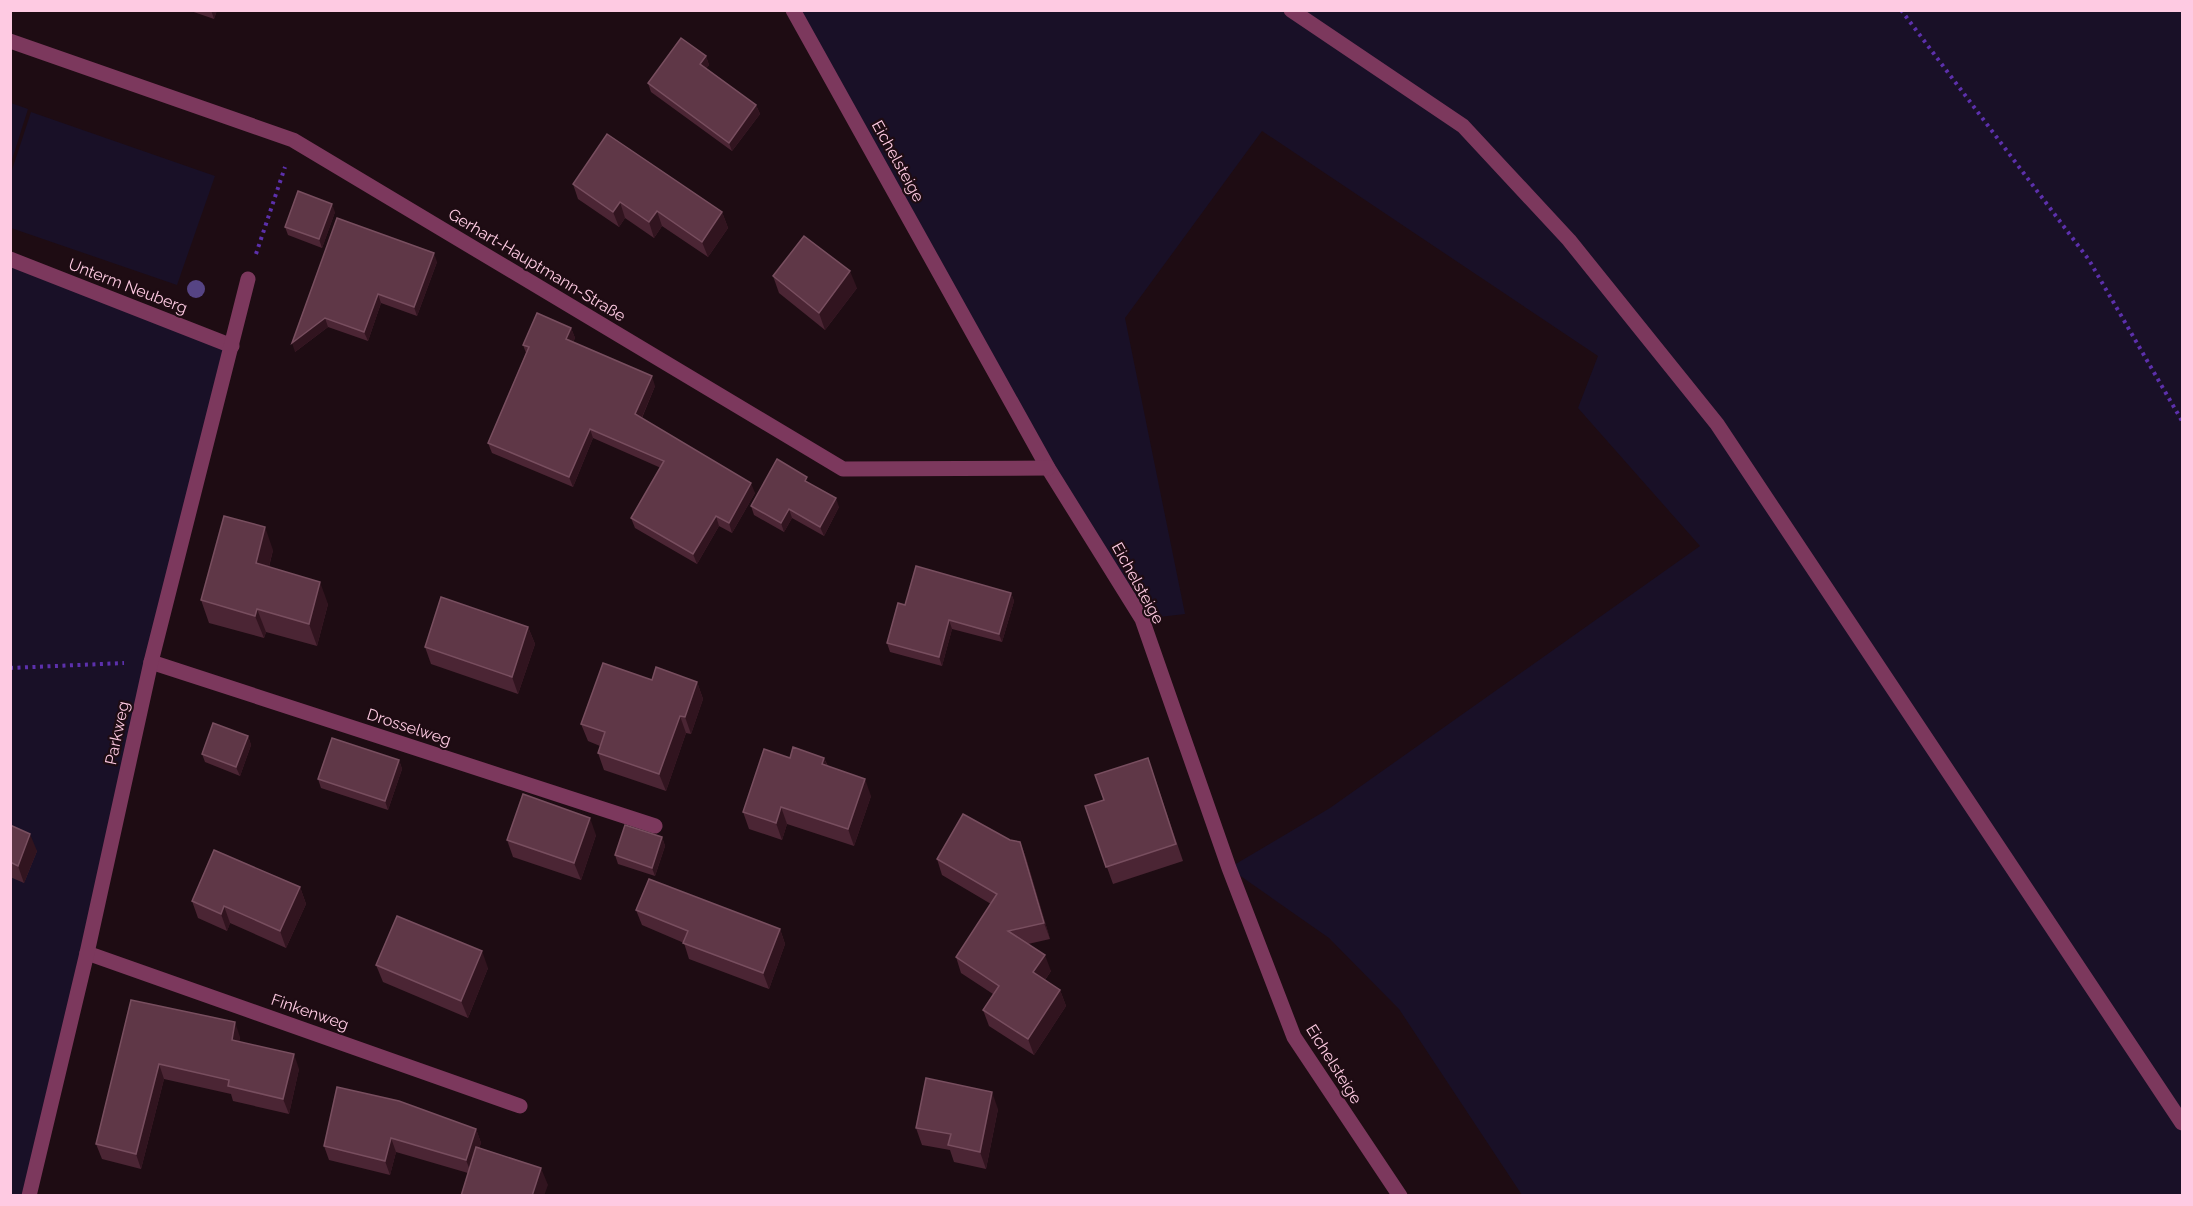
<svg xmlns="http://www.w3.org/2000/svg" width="2193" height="1206" font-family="Raleway,sans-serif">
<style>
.green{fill:#191027}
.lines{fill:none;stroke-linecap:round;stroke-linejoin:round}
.path{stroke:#5c30ac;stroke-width:4;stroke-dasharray:3 4.5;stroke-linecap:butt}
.minor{stroke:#7c385d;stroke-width:15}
.tree{fill:#564484}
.wall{fill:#4b2534}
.shaded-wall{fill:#31141f}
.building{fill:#5f3747;stroke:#784e5f;stroke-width:1.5}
.labels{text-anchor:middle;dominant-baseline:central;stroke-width:4.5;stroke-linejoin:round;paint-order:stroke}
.street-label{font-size:16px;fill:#fecae2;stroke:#1e0c13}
</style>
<rect width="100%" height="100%" fill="#1e0c13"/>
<!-- green -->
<g class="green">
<path d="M 795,11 L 2182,11 L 2182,1195 L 1522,1195 L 1399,1009 L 1329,938 L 1229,868 L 1330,808 L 1700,546 L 1578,408 L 1598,356 L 1262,131 L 1125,318 L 1185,614 L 1142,619 Z"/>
<path d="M 11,103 L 28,109 L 11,163 L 10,103 Z"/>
<path d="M 31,112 L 215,176 L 177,285 L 11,228 L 11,173 Z"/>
<path d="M 10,259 L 232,346 L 29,1196 L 10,1195 Z"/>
</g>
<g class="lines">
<!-- path -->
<g class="path">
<path d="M 1901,10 L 2089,260 L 2182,421"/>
<path d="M 256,254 L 285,167"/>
<path d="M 10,668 L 124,663"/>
</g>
<!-- minor -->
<g class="minor">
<path d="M 793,10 L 1048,468 L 1142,619 L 1229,868 L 1294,1037 L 1400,1196"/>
<path d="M 1291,10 L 1463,126 L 1569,240 L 1717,424 L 2182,1123"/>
<path d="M 10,41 L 293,140 L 843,469 L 1048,468"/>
<path d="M 10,259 L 232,346"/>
<path d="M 151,662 L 655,826"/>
<path d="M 87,953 L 520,1106"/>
<path d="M 29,1196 L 87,953 L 151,662 L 248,279"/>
</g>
</g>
<!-- trees -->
<circle class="tree" cx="196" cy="289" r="9"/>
<!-- wall -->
<g class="wall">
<path d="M 188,10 L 217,10 L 214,19 Z"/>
<path d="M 706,56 L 709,65 L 706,68 L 756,105 L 760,114 L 732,151 L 651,92 L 648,83 Z"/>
<path d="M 573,184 L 722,212 L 728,228 L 708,257 L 662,226 L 654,238 L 625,218 L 619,227 L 578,199 Z"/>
<path d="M 335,212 L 322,248 L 288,235 L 285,227 Z"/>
<path d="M 337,218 L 437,262 L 417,316 L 381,303 L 368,341 L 328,327 L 295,352 Z"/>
<path d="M 773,276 L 857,288 L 825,330 L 779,293 Z"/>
<path d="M 571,328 L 575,338 L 573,342 L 655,386 L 642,418 L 755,493 L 732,533 L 719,526 L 697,564 L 635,528 L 631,518 L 661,468 L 593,438 L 573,487 L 492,453 L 488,443 L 526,353 L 523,345 Z"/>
<path d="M 810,483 L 839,507 L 824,536 L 792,518 L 784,532 L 754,515 L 751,506 Z"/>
<path d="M 273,550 L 269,567 L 328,604 L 317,646 L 266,632 L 264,638 L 209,623 L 201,600 Z"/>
<path d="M 1011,593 L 1014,601 L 1002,642 L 952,629 L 942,666 L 890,652 L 887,643 L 905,605 Z"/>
<path d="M 528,627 L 535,644 L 518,694 L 431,664 L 425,647 Z"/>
<path d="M 652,680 L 697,682 L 703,699 L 691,734 L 686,733 L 666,791 L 604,770 L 598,753 L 600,746 L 588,741 L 581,724 Z"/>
<path d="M 248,736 L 251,745 L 240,776 L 205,762 L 202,754 Z"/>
<path d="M 824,758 L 828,766 L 871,796 L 854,846 L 787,824 L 782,840 L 749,829 L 743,812 Z"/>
<path d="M 1148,758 L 1183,861 L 1113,884 L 1085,806 L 1104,800 Z"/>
<path d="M 399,760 L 402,769 L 388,810 L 321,788 L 318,779 Z"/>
<path d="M 10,825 L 37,851 L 24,883 L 10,877 Z"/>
<path d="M 596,835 L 581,880 L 513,857 L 507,840 Z"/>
<path d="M 662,837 L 665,846 L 655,876 L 618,864 L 615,855 Z"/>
<path d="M 1010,840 L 1020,842 L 1026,858 L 1050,939 L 1028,944 L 1051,971 L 1045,980 L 1060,990 L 1066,1006 L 1034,1055 L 989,1026 L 983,1010 L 993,994 L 961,973 L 956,957 L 991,904 L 942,875 L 937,859 Z"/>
<path d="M 300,887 L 306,904 L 286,948 L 230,923 L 227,931 L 198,918 L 192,901 Z"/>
<path d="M 636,910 L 780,929 L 785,944 L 769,989 L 689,959 L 684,943 L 642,925 Z"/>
<path d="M 376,965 L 488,968 L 468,1018 L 383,982 Z"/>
<path d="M 131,1000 L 240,1037 L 239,1042 L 299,1069 L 289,1114 L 233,1101 L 231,1094 L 164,1079 L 141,1169 L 102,1159 L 96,1144 Z"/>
<path d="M 337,1087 L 476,1129 L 481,1143 L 479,1148 L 548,1185 L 468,1173 L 396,1152 L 390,1175 L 329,1160 L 324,1146 Z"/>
<path d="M 998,1109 L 986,1169 L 954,1162 L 950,1150 L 922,1145 L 916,1128 Z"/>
</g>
<!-- shaded-wall -->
<g class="shaded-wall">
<path d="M 211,10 L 217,10 L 214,19 Z"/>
<path d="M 706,56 L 709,65 L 703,72 L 700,64 Z"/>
<path d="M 756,105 L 760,114 L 732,151 L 729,143 Z"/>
<path d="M 620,202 L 625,218 L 619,227 L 613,212 Z"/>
<path d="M 332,204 L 335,212 L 322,248 L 319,239 Z"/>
<path d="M 657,211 L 662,226 L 654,238 L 649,222 Z"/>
<path d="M 722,212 L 728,228 L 708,257 L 702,242 Z"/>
<path d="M 434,253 L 437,262 L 417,316 L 414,307 Z"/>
<path d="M 850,271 L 857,288 L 825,330 L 819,313 Z"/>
<path d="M 378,294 L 381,303 L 368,341 L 364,332 Z"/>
<path d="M 325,318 L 328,327 L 295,352 L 292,343 Z"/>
<path d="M 571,328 L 575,338 L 570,349 L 566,339 Z"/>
<path d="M 652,376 L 655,386 L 639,424 L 635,414 Z"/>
<path d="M 590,429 L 593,438 L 573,487 L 569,477 Z"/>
<path d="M 751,483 L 755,493 L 732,533 L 729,523 Z"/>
<path d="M 836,498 L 839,507 L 824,536 L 820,527 Z"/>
<path d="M 789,509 L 792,518 L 784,532 L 781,523 Z"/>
<path d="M 716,516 L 719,526 L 697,564 L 693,554 Z"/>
<path d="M 265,527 L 273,550 L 264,586 L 256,563 Z"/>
<path d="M 320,582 L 328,604 L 317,646 L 309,624 Z"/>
<path d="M 1011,593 L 1014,601 L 1002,642 L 999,634 Z"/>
<path d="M 257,609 L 266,632 L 264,638 L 255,616 Z"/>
<path d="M 949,620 L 952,629 L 942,666 L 939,657 Z"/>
<path d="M 528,627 L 535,644 L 518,694 L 512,677 Z"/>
<path d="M 697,682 L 703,699 L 691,734 L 685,717 Z"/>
<path d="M 680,716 L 686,733 L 666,791 L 659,774 Z"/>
<path d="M 248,736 L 251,745 L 240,776 L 236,767 Z"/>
<path d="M 824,758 L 831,775 L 822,764 Z"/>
<path d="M 399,760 L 402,769 L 388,810 L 385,801 Z"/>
<path d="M 865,779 L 871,796 L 854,846 L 848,829 Z"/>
<path d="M 781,807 L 787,824 L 782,840 L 776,823 Z"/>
<path d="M 590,818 L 596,835 L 581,880 L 574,863 Z"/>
<path d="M 30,834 L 37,851 L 24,883 L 18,866 Z"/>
<path d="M 662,837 L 665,846 L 655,876 L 652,868 Z"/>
<path d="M 1020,842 L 1026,858 L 1050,939 L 1044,923 Z"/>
<path d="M 300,887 L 306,904 L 286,948 L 280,931 Z"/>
<path d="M 224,906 L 230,923 L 227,931 L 221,914 Z"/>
<path d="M 780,929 L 785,944 L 769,989 L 763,973 Z"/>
<path d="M 482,951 L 488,968 L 468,1018 L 461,1001 Z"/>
<path d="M 1045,955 L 1051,971 L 1039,988 L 1033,972 Z"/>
<path d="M 1060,990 L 1066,1006 L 1034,1055 L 1028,1039 Z"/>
<path d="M 235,1022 L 240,1037 L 237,1055 L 232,1040 Z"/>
<path d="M 294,1054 L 299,1069 L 289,1114 L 283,1099 Z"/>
<path d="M 159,1064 L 164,1079 L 141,1169 L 136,1154 Z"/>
<path d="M 992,1092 L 998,1109 L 986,1169 L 980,1152 Z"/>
<path d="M 476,1129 L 481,1143 L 471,1173 L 466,1160 Z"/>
<path d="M 391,1138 L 396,1152 L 390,1175 L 385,1161 Z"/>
<path d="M 541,1168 L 548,1185 L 544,1196 L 532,1196 Z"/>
</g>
<!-- building -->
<g class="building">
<path d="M 681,38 L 706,56 L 700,64 L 756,105 L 729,143 L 648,83 Z"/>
<path d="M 607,134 L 722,212 L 702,242 L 657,211 L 649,222 L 620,202 L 613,212 L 573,184 Z"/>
<path d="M 298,191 L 332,204 L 319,239 L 285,227 Z"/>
<path d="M 337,218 L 434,253 L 414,307 L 378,294 L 364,332 L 325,318 L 292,343 Z"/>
<path d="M 804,236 L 850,271 L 819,313 L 773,276 Z"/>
<path d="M 537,313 L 571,328 L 566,339 L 652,376 L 635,414 L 751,483 L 729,523 L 716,516 L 693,554 L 631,518 L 664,461 L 590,429 L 569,477 L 488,443 L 529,347 L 523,345 Z"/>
<path d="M 777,459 L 807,477 L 805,481 L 836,498 L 820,527 L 789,509 L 781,523 L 751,506 Z"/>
<path d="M 224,516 L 265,527 L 256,563 L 320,582 L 309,624 L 257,609 L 255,616 L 201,600 Z"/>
<path d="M 916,566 L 1011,593 L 999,634 L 949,620 L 939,657 L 887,643 L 898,603 L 905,605 Z"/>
<path d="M 441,597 L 528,627 L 512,677 L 425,647 Z"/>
<path d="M 603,663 L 652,680 L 656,667 L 697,682 L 685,717 L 680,716 L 659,774 L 598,753 L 605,732 L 581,724 Z"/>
<path d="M 213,723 L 248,736 L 236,767 L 202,754 Z"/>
<path d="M 332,738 L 399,760 L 385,801 L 318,779 Z"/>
<path d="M 793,747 L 824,758 L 822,764 L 865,779 L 848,829 L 781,807 L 776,823 L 743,812 L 764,749 L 790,758 Z"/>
<path d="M 1148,758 L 1176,844 L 1106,867 L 1085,806 L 1104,800 L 1095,775 Z"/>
<path d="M 523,794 L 590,818 L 574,863 L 507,840 Z"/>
<path d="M 963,814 L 1010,840 L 1020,842 L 1044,923 L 1008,931 L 1045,955 L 1033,972 L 1060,990 L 1028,1039 L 983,1010 L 999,986 L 956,957 L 997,894 L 937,859 Z"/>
<path d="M 10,825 L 30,834 L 18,866 L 10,862 Z"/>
<path d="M 625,825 L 662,837 L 652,868 L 615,855 Z"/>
<path d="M 214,850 L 300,887 L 280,931 L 224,906 L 221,914 L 192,901 Z"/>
<path d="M 649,879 L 780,929 L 763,973 L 683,943 L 688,931 L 636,910 Z"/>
<path d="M 397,916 L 482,951 L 461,1001 L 376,965 Z"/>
<path d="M 131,1000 L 235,1022 L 232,1040 L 294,1054 L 283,1099 L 228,1086 L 229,1080 L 159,1064 L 136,1154 L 96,1144 Z"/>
<path d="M 926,1078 L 992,1092 L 980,1152 L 948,1145 L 951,1134 L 916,1128 Z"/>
<path d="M 337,1087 L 399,1101 L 476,1129 L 466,1160 L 391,1138 L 385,1161 L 324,1146 Z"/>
<path d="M 476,1147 L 541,1168 L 532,1196 L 461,1196 Z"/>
</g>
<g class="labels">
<!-- street labels -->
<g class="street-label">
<text transform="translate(898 161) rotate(61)">Eichelsteige</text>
<text transform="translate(537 265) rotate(31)">Gerhart-Hauptmann-Straße</text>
<text transform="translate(128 286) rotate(21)">Unterm Neuberg</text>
<text transform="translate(1138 583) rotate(61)">Eichelsteige</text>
<text transform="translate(409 727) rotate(18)">Drosselweg</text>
<text transform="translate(117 733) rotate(-78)">Parkweg</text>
<text transform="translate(310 1012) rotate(19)">Finkenweg</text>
<text transform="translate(1334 1064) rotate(58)">Eichelsteige</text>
</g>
</g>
<!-- border -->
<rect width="2193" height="1206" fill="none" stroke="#fecae2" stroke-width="24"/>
</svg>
